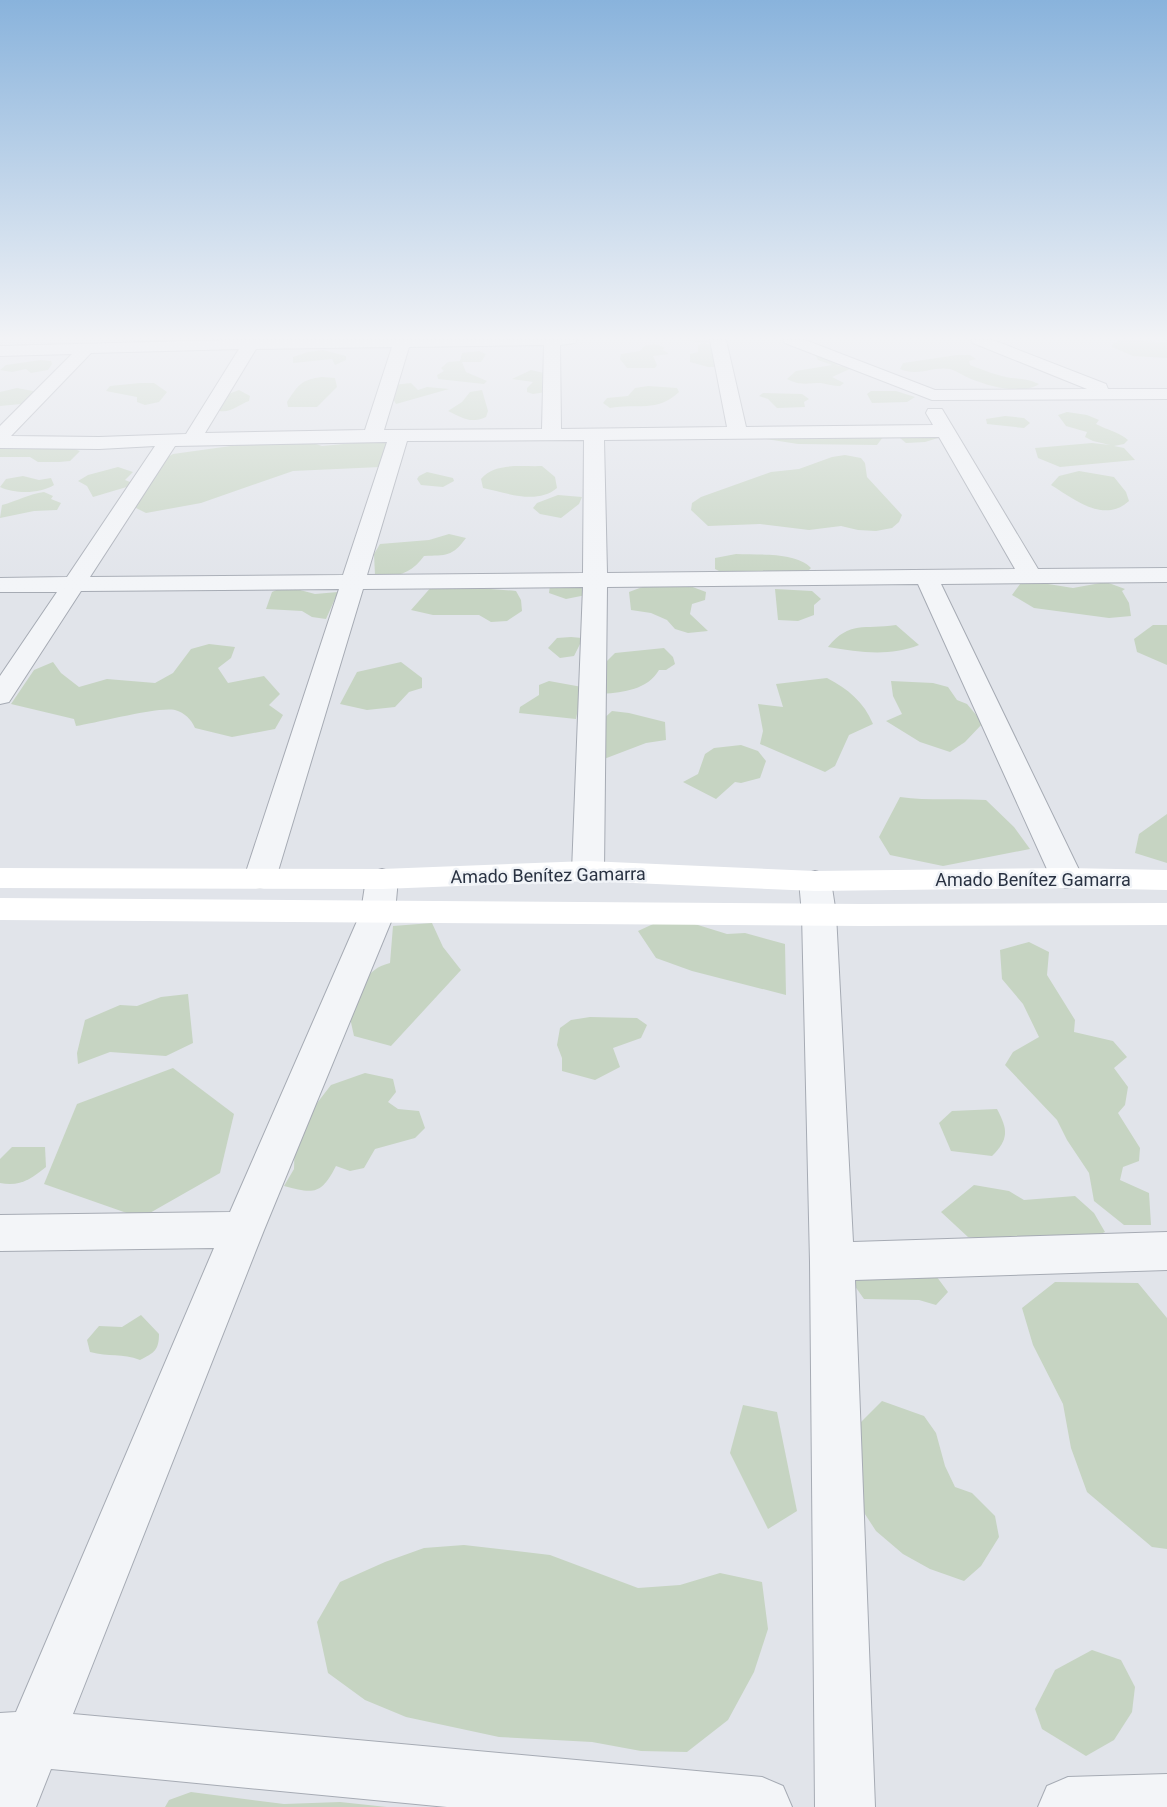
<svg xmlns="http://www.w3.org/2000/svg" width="1167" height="1807" font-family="Roboto,sans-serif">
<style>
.green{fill:#c6d4c2}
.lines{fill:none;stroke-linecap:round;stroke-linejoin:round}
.minor-casing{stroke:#a6abb4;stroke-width:2}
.minor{fill:#f3f5f8;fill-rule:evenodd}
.secondary{fill:#fff;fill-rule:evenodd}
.labels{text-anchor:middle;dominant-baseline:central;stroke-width:5;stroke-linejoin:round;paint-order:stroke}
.street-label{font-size:18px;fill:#293242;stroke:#f0f3f7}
</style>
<rect width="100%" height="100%" fill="#e1e4ea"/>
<!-- green -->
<g class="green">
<path d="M 682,340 L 715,340 L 705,343 L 711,345 L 715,353 L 712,355 L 718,367 L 708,367 L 690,362 L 690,354 L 698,352 L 698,345 L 704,343 Z"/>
<path d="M 1121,340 L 1167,342 L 1167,358 L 1133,356 L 1112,347 L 1113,343 Z"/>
<path d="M 654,344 L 664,347 L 663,350 L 669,354 L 653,356 L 657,365 L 655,368 L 627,368 L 620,359 L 621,354 L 640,351 L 644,346 Z"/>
<path d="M 323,350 L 346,356 L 346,360 L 335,365 L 332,359 L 293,363 L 293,357 L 308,352 Z"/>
<path d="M 479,351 L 486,354 L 481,362 L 462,362 L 466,372 L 487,381 L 484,384 L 438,379 L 437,375 L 444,371 L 441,368 L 448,362 L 460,361 L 462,353 Z"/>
<path d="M 821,354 L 840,364 L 836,365 L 852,368 L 832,377 L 844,383 L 840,386 C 834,386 827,384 821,383 C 807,383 800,386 787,379 L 796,371 L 832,365 L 818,360 L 816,356 Z"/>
<path d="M 957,355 L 970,355 L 976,359 L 969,361 L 970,365 C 983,370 998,376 1011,378 C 1022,379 1029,379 1039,384 C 1022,396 989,386 971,379 C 964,376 957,371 950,369 C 932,366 918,377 900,369 L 903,363 Z"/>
<path d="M 41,360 L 51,361 L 52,364 L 48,370 L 31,373 L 26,369 L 12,372 L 0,370 L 6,365 Z"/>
<path d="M 531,370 L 544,373 L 546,392 L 533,394 L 527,392 L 527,388 L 533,382 L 512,379 Z"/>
<path d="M 322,377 L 335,378 L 337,387 L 317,407 L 288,407 L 287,402 C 297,386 302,379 322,377 Z"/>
<path d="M 140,383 L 154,383 L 167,392 L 159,402 L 145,405 L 137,402 L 137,397 L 106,391 L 110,386 Z"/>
<path d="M 411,383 L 418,390 L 427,387 L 449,389 L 396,404 L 392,397 L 393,385 Z"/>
<path d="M 648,386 L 677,388 L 679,392 C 657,413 637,403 610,408 L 603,403 L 607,398 L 628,396 L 635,388 Z"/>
<path d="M 17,388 L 38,392 L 21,404 L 0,406 L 0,392 Z"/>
<path d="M 239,390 L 250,396 L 249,401 C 237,405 229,416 214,409 L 223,396 Z"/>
<path d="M 482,390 L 488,411 L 486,417 C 470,424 463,418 448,411 L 462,402 L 470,392 Z"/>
<path d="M 871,391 L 896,391 L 915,397 L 907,402 L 872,403 L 867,394 Z"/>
<path d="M 763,393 L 802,394 L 809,399 L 804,402 L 805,407 L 777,408 L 768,399 L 759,396 Z"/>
<path d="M 1067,412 L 1087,415 L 1099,420 L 1096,424 C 1107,430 1119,432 1128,440 L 1124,444 L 1114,446 L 1124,448 L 1135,460 L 1060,467 L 1038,458 L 1035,448 L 1092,443 L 1110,445 L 1093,441 L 1085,437 L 1087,432 L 1066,426 L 1058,415 Z"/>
<path d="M 1005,416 L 1024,418 L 1030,423 L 1024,428 L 987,424 L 986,419 Z"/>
<path d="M 766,435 L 935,435 L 938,438 L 925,442 L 906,443 L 900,438 L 883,437 L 877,445 L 798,444 L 766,439 Z"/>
<path d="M 376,441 L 393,445 L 380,467 L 293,471 L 201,503 L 146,513 L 134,507 L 161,461 L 173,454 L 245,444 L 310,442 L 322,446 Z"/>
<path d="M 0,448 L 71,448 L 80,451 L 70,461 L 59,462 L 38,462 L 30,457 L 0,457 Z"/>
<path d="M 845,455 L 861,458 L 865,463 L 867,477 L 902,515 L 899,522 L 892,528 L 876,531 L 858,530 L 841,526 L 809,530 L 760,524 L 708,526 L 691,510 L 692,503 L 701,497 L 771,472 L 799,469 L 832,457 Z"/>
<path d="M 542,466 L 555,477 L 557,488 C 537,505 507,493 483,488 L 481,479 C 495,462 522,467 542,466 Z"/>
<path d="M 118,467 L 133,472 L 125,480 L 130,482 L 130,486 L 93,497 L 87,486 L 78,481 L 88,475 Z"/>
<path d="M 1079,471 L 1114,477 L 1126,492 L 1129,501 C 1104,524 1074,499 1051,485 L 1059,476 Z"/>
<path d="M 427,472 L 453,478 L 454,481 L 443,487 L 421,485 L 417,479 L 419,476 Z"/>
<path d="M 23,476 L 39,480 L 51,478 L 54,485 C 40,494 15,494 0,487 L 6,479 Z"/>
<path d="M 44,492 L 53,496 L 51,499 L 61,503 L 57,510 L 34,511 L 0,518 L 2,505 C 17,501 29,494 44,492 Z"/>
<path d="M 558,495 L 582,497 L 579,504 L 561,518 L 540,514 L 533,508 L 537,503 Z"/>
<path d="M 449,534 L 466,538 C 452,557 446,555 424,556 C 412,573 395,579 375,575 L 374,554 L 380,544 L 429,540 Z"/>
<path d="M 736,554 C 758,555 796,552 811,568 L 807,572 L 725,574 L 715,569 L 715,558 Z"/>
<path d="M 1023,580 L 1073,588 L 1106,582 L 1125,589 L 1122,591 L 1129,603 L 1131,616 L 1109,618 L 1034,608 L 1012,595 Z"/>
<path d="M 433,585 C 461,589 488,588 516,591 L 521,600 L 522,611 L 507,621 L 491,622 L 479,615 L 433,615 L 411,610 Z"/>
<path d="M 550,585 L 590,585 L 586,595 L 566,599 L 549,593 Z"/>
<path d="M 285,586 L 315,594 L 338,592 L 326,619 L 312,617 L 302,611 L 266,609 L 272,592 Z"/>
<path d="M 645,586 L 690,586 L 706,592 L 705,600 L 692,604 L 690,614 L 708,631 L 688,633 L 675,629 L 667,620 L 651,613 L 631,610 L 629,592 Z"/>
<path d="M 775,589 L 812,591 L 821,599 L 814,605 L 814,615 L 798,621 L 778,620 Z"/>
<path d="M 896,625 L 919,645 C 888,657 859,652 828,647 C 850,620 864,630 896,625 Z"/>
<path d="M 1153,625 L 1167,625 L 1167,665 L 1137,652 L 1134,639 Z"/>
<path d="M 571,637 L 582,638 L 584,643 L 580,644 L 574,656 L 560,658 L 548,648 L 557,638 Z"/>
<path d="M 209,644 L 235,647 L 231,658 L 218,668 L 228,683 L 264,676 L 280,694 L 269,705 L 283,715 L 275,729 L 232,737 L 195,728 C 191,719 185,713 175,710 C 160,706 95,723 76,726 L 74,719 L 11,704 L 34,670 L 53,662 L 61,673 L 79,687 L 107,679 L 155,683 L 173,673 L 191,649 Z"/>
<path d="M 664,648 L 673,657 L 675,664 L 666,670 L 659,670 C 647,690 624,692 603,694 L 598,670 L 615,653 Z"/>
<path d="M 401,662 L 422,678 L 422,688 L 409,692 L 395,707 L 367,710 L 340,704 L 357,672 Z"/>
<path d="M 827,678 C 848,689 864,702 873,724 L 849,735 L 835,766 L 825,772 L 760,744 L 763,731 L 758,704 L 783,707 L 776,684 Z"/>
<path d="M 549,681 L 582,687 L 576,719 L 519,713 L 520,707 L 539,695 L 539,685 Z"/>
<path d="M 891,681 L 933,683 L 948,687 L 957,700 L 967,704 L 983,723 L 965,742 L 950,752 L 920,742 L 886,721 L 902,714 L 893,696 Z"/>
<path d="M 612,711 L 629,713 L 665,722 L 666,740 L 646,743 L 604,759 L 600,722 Z"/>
<path d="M 741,745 L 758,751 L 766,761 L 760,778 L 741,783 L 735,782 L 716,799 L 683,782 L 698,774 L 705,754 L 714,748 Z"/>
<path d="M 900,797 C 929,801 957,798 986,800 L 1014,827 L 1030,849 L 943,866 L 890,855 L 879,837 Z"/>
<path d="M 1167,814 L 1167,863 L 1135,853 L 1139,834 Z"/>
<path d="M 664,919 L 685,921 L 727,934 L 745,933 L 785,944 L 786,995 L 692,971 L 656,958 L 638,931 Z"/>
<path d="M 432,923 L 443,947 L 461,970 L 391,1046 L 354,1036 C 348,1009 346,1005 363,982 C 372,971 376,967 390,963 L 393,926 Z"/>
<path d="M 1029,942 L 1049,952 L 1047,975 L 1075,1020 L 1074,1032 L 1113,1041 L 1127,1057 L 1114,1068 L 1128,1087 L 1125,1105 L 1118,1113 L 1140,1148 L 1139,1161 L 1123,1167 L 1120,1180 L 1149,1193 L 1151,1225 L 1124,1225 L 1094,1201 L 1089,1173 L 1067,1140 L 1057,1120 L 1005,1065 L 1013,1052 L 1039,1037 L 1023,1004 L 1002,979 L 1000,950 Z"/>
<path d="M 188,994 L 193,1043 L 166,1056 L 110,1052 L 78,1064 L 77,1053 L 85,1020 L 120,1005 L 137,1006 L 161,997 Z"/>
<path d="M 590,1017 L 637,1018 L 647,1025 L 641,1038 L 613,1048 L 620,1067 L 595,1080 L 562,1071 L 562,1058 L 557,1045 L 560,1028 L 571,1020 Z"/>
<path d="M 173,1068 L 234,1114 L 220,1173 L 141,1218 L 44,1184 L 77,1104 Z"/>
<path d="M 365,1073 L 393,1079 L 396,1092 L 388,1102 L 398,1109 L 419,1111 L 425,1128 L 415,1138 L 375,1149 L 364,1168 L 350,1171 L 336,1166 C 321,1195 314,1194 284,1186 L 294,1169 L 295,1136 L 314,1107 L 331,1085 Z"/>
<path d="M 997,1109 C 1008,1130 1009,1139 992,1156 L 951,1151 L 939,1123 L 952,1111 Z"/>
<path d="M 12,1147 L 45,1147 L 46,1167 C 31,1179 20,1187 0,1183 L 0,1159 Z"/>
<path d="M 974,1185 L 1009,1191 L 1024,1200 L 1075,1196 L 1094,1213 L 1105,1232 L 1081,1243 L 1030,1244 L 968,1237 L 941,1212 Z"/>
<path d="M 931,1269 L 948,1292 L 936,1305 L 919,1300 L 864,1299 L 852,1282 L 854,1271 Z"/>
<path d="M 1055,1282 L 1138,1283 L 1167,1318 L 1167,1549 L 1152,1547 L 1087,1492 L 1071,1448 L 1063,1404 L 1033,1345 L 1022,1308 Z"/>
<path d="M 141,1315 L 159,1334 C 159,1350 154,1353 140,1360 C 122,1353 109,1357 90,1352 L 87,1340 L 99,1326 L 122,1327 Z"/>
<path d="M 882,1401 L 924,1416 L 936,1433 L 945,1466 L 955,1487 L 972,1493 L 995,1516 L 999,1537 L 981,1566 L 964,1581 L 930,1569 L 903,1554 L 876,1531 L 861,1508 L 858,1451 L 861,1422 Z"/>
<path d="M 743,1405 L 777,1412 L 797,1511 L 768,1529 L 730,1453 Z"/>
<path d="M 464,1545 L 550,1555 L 638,1588 L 680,1585 L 720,1573 L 762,1582 L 768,1629 L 754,1672 L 728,1720 L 687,1752 L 641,1751 L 592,1742 L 499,1737 L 406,1717 L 365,1700 L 328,1673 L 317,1622 L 340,1582 L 385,1562 L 424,1548 Z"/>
<path d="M 1092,1650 L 1121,1660 L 1135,1687 L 1132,1712 L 1114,1740 L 1086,1756 L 1042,1729 L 1035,1709 L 1055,1670 Z"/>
<path d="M 191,1792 L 284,1804 L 340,1802 L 387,1807 L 165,1807 L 169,1800 Z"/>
</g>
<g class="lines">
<!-- minor casing -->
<g class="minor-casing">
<g id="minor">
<path d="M 228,340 L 577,340 L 575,343 L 560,345 L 561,429 L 727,427 L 710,340 L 726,340 L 746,427 L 933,425 L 926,413 L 928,409 L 942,409 L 1038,569 L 1167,568 L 1167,582 L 941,584 L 1083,878 L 1078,885 L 1067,888 L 1056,885 L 1051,878 L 918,584 L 607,587 L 604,871 L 599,878 L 588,881 L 577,878 L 572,871 L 583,587 L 363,589 L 276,878 L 271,885 L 260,888 L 249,885 L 244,878 L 339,589 L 81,591 L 9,702 L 0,704 L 0,676 L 57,592 L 0,592 L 0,578 L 67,577 L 155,446 L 99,449 L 0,448 L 0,426 L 72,354 L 0,356 L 0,346 ZM 544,345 L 542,429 L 384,430 L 409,347 ZM 392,347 L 365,430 L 205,433 L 256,349 ZM 239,349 L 186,434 L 99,437 L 11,436 L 91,353 ZM 939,437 L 1015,569 L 607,573 L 604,440 ZM 584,440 L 583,573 L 367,575 L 407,441 ZM 387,442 L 343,575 L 90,577 L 175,446 Z"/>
<path d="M 783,340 L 805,340 L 935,390 L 1087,389 L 973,343 L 971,340 L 993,340 L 1106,384 L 1108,389 L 1167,389 L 1167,399 L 932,400 L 785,343 Z"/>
<path d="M 382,869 L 393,872 L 398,879 L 395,912 L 264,1230 L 73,1714 L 762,1777 L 783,1786 L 792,1807 L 447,1807 L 51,1769 L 36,1807 L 0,1807 L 0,1713 L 16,1712 L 214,1248 L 0,1251 L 0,1215 L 230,1212 L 361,912 L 366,879 L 371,872 Z"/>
<path d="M 815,871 L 826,874 L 831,881 L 836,914 L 853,1242 L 1167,1232 L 1167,1270 L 855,1280 L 875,1807 L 815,1807 L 810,1262 L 802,914 L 799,881 L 804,874 Z"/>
<path d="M 1167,1774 L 1167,1807 L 1038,1807 L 1047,1786 L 1068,1777 Z"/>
</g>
</g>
<!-- minor -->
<use href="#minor" class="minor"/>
<!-- secondary -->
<g class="secondary">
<path d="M 588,861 L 815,871 L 1067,868 L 1167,870 L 1167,890 L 1067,888 L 815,891 L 588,881 L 382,889 L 0,888 L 0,868 L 382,869 Z"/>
<path d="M 0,898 L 862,904 L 1167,903 L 1167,925 L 862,926 L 0,920 Z"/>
</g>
</g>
<!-- sky -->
<linearGradient id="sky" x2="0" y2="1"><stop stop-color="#89b3dc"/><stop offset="0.57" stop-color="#f2f3f6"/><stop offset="1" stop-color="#f2f3f6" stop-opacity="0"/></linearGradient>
<rect width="1167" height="593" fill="url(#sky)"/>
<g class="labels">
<!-- street labels -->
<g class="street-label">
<text transform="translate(548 875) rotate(-1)">Amado Benítez Gamarra</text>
<text x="1033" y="879">Amado Benítez Gamarra</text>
</g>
</g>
</svg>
